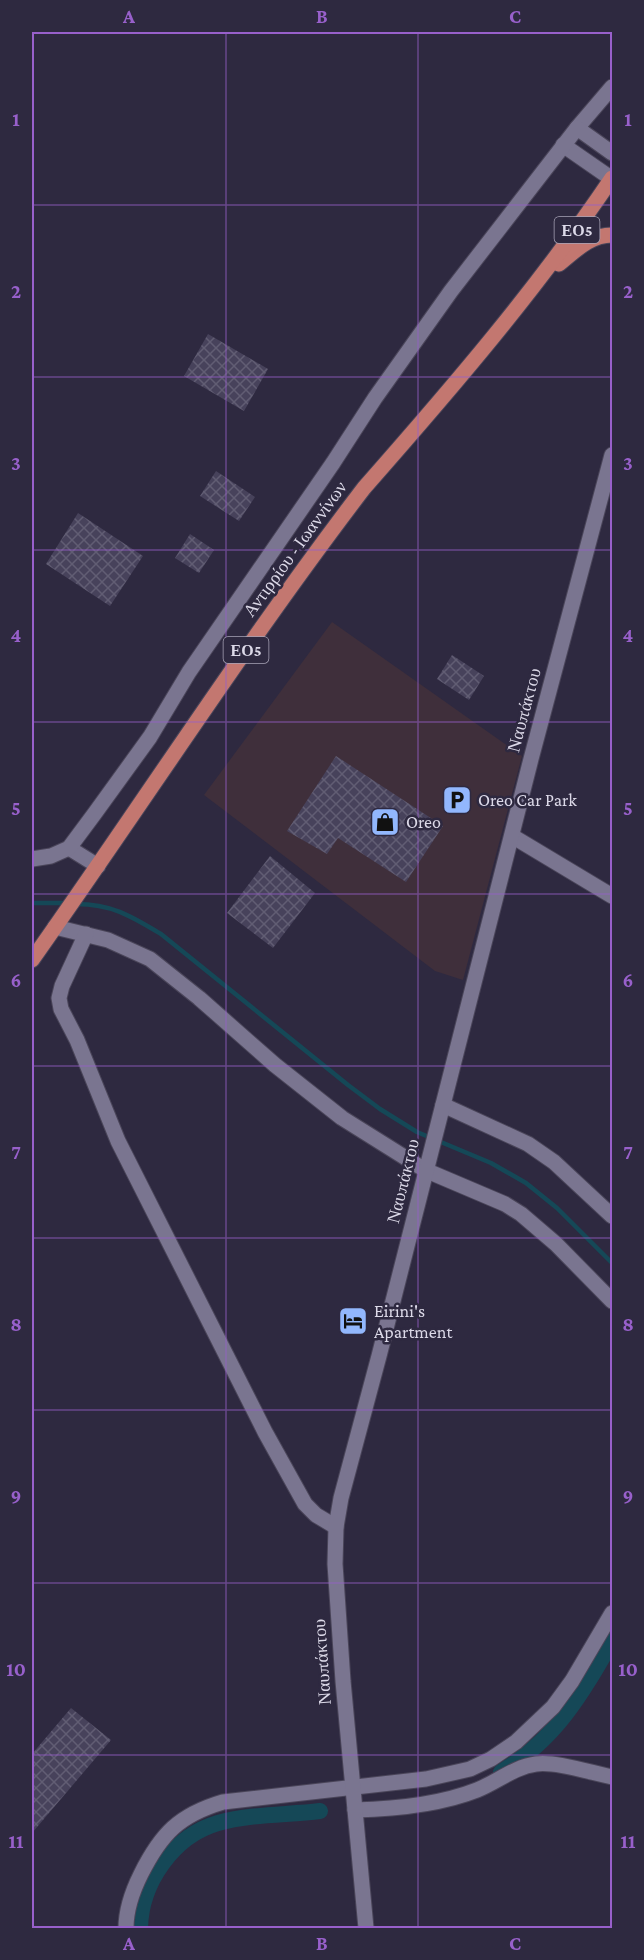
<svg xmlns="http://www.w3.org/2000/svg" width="644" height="1960" font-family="'Crimson Pro',serif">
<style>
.commercial{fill:#3f2f3b}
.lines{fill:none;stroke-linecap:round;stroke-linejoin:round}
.stream{stroke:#154857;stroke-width:4.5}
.canal{stroke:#154857;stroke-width:16}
.building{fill:url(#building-cross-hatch)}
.minor-casing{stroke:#4a4559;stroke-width:17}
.tertiary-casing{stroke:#4a4559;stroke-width:17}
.secondary-casing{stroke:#4a4559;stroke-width:17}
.primary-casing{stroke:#4a4559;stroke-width:17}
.minor{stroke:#7a7590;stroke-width:15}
.tertiary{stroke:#7a7590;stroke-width:15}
.secondary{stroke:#7a7590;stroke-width:15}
.primary{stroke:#c37770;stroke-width:15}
.grid{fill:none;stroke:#9860cb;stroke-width:1.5;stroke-opacity:0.55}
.labels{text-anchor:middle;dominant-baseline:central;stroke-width:5;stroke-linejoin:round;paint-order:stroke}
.shield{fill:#2e2940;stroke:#a8a4b6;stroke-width:1.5}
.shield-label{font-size:16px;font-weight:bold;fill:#dcd9e8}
.street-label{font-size:18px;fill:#dcd9e8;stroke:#2e2940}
.poi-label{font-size:18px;fill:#dcd9e8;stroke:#2e2940;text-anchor:start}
.neatline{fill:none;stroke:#9860cb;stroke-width:2}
.grid-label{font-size:20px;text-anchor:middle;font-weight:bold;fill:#9860cb}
</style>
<defs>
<pattern id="building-cross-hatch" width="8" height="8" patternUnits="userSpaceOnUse" patternTransform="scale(1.5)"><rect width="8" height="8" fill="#47425b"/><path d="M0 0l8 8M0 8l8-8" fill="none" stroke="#615d73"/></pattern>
</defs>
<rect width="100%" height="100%" fill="#2e2940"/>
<!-- commercial -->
<path class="commercial" d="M 332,622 L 522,756 L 463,980 L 435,971 L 204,795 Z"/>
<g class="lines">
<!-- stream -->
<g class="stream">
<path d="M 32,903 L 68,903"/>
<path d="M 76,904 C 112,904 131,916 161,934 L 348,1085 L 380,1109 L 417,1132 L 491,1163 L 526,1183 L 557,1208 L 612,1263"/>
</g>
<!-- canal -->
<g class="canal">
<path d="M 501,1772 C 556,1739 581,1695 612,1641"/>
<path d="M 140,1928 C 141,1883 173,1836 218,1823 C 250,1814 287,1815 320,1811"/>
</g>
</g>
<!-- building -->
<g class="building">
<path d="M 208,334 L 268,369 L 244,411 L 184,376 Z"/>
<path d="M 216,471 L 255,497 L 239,521 L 200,496 Z"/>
<path d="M 78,513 L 143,556 L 110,606 L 46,564 Z"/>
<path d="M 190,534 L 214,550 L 199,573 L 175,558 Z"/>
<path d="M 452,655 L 484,676 L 469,700 L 437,679 Z"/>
<path d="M 336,756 L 443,826 L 406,882 L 338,838 L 327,854 L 287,831 Z"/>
<path d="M 270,856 L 315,893 L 273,948 L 227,913 Z"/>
<path d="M 71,1708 L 111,1740 L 32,1833 L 32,1754 Z"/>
</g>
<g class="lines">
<!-- minor casing -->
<g class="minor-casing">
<g id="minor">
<path d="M 577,128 L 612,87"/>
<path d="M 512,836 L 612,896"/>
<path d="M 55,927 L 108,940 L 150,959 L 199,998 L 275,1065 L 342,1118 L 425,1170 L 505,1204 L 521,1214 L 556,1244 L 612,1301"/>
<path d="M 86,934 L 62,986 L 59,998 L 61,1009 L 77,1040 L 118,1141 L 265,1432 L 305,1504 L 316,1515 L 336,1527"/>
<path d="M 443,1105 L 528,1144 L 554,1162 L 612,1216"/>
<path d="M 355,1810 C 396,1809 439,1805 477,1790 C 497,1782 514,1767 536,1764 C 555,1761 592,1773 612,1777"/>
<path d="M 126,1928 C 126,1909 132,1892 141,1874 C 161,1834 179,1815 223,1802 L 426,1779 L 470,1769 L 491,1759 L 516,1742 L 553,1707 L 572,1681 L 612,1613"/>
</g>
</g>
<!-- tertiary casing -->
<g class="tertiary-casing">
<g id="tertiary">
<path d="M 563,145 L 612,179"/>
<path d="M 69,848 L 98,866"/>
<path d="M 32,859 L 51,856 L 69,848 L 95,813 L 150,737 L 189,672 L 333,463 L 375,398 L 451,291 L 577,128 L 612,153"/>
</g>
</g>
<!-- secondary casing -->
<g class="secondary-casing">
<path id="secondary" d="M 366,1928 L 343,1681 L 335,1564 L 336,1527 L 341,1498 L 379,1356 L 531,759 L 612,455"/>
</g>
<!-- primary casing -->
<g class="primary-casing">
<g id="primary">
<path d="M 559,264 C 575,251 590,235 612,235"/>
<path d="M 32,960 C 143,803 247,641 364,488 C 452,388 538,288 612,178"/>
</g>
</g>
<!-- minor -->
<use href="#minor" class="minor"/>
<!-- tertiary -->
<use href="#tertiary" class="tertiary"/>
<!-- secondary -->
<use href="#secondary" class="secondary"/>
<!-- primary -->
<use href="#primary" class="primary"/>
</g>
<!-- grid -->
<path class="grid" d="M 226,32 L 226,1928M 418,32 L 418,1928M 32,205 L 612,205M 32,377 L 612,377M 32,550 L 612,550M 32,722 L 612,722M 32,894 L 612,894M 32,1066 L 612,1066M 32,1238 L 612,1238M 32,1410 L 612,1410M 32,1583 L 612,1583M 32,1755 L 612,1755"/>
<!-- icons -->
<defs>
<g id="parking-square" transform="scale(1.5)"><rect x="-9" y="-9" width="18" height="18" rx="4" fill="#92b7fd" stroke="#2e2940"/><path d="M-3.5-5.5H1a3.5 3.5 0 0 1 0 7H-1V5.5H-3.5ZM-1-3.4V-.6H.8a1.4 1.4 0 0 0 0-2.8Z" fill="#111"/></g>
<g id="shop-square" transform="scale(1.5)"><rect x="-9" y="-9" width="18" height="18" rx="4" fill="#92b7fd" stroke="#2e2940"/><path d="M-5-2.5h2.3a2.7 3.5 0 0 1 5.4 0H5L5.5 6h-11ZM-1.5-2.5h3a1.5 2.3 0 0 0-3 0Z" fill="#111"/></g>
<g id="hotel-square" transform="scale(1.5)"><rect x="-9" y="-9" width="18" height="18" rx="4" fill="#92b7fd" stroke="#2e2940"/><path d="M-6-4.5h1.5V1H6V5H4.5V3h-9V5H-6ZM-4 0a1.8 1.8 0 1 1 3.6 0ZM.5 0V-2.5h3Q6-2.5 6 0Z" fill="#111"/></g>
</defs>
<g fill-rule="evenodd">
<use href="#parking-square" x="457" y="800"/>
<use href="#shop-square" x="385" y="822"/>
<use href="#hotel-square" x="353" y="1321"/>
</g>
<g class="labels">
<!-- shield labels -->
<g class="shield">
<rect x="554.5" y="217" width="45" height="26" rx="4.5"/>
<rect x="223.5" y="637" width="45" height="26" rx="4.5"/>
</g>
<g class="shield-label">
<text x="577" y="230">ΕΟ5</text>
<text x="246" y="650">ΕΟ5</text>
</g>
<!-- street labels -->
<g class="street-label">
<text transform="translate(295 549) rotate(-54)">Αντιρρίου - Ιωαννίνων</text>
<text transform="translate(524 710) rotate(-75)">Ναυπάκτου</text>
<text transform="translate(403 1181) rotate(-76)">Ναυπάκτου</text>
<text transform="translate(322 1662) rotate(-94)">Ναυπάκτου</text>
</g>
<!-- poi labels -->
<g class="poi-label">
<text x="478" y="800">Oreo Car Park</text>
<text x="406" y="822">Oreo</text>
<text x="374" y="1311">Eirini's<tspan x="374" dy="21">Apartment</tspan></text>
</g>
</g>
<!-- border -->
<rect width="644" height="1960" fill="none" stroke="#2e2940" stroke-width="66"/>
<rect x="33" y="33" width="578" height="1894" class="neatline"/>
<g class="grid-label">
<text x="129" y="23">A</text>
<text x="322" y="23">B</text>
<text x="515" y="23">C</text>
<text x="16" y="126">1</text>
<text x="628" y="126">1</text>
<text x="16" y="298">2</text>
<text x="628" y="298">2</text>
<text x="16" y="470">3</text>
<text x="628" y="470">3</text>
<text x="16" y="642">4</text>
<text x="628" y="642">4</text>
<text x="16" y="815">5</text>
<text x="628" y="815">5</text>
<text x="16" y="987">6</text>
<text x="628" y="987">6</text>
<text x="16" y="1159">7</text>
<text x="628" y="1159">7</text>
<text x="16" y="1331">8</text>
<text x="628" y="1331">8</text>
<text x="16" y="1503">9</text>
<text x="628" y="1503">9</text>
<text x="16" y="1676">10</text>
<text x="628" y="1676">10</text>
<text x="16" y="1848">11</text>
<text x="628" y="1848">11</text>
<text x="129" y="1950">A</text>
<text x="322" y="1950">B</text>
<text x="515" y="1950">C</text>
</g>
</svg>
